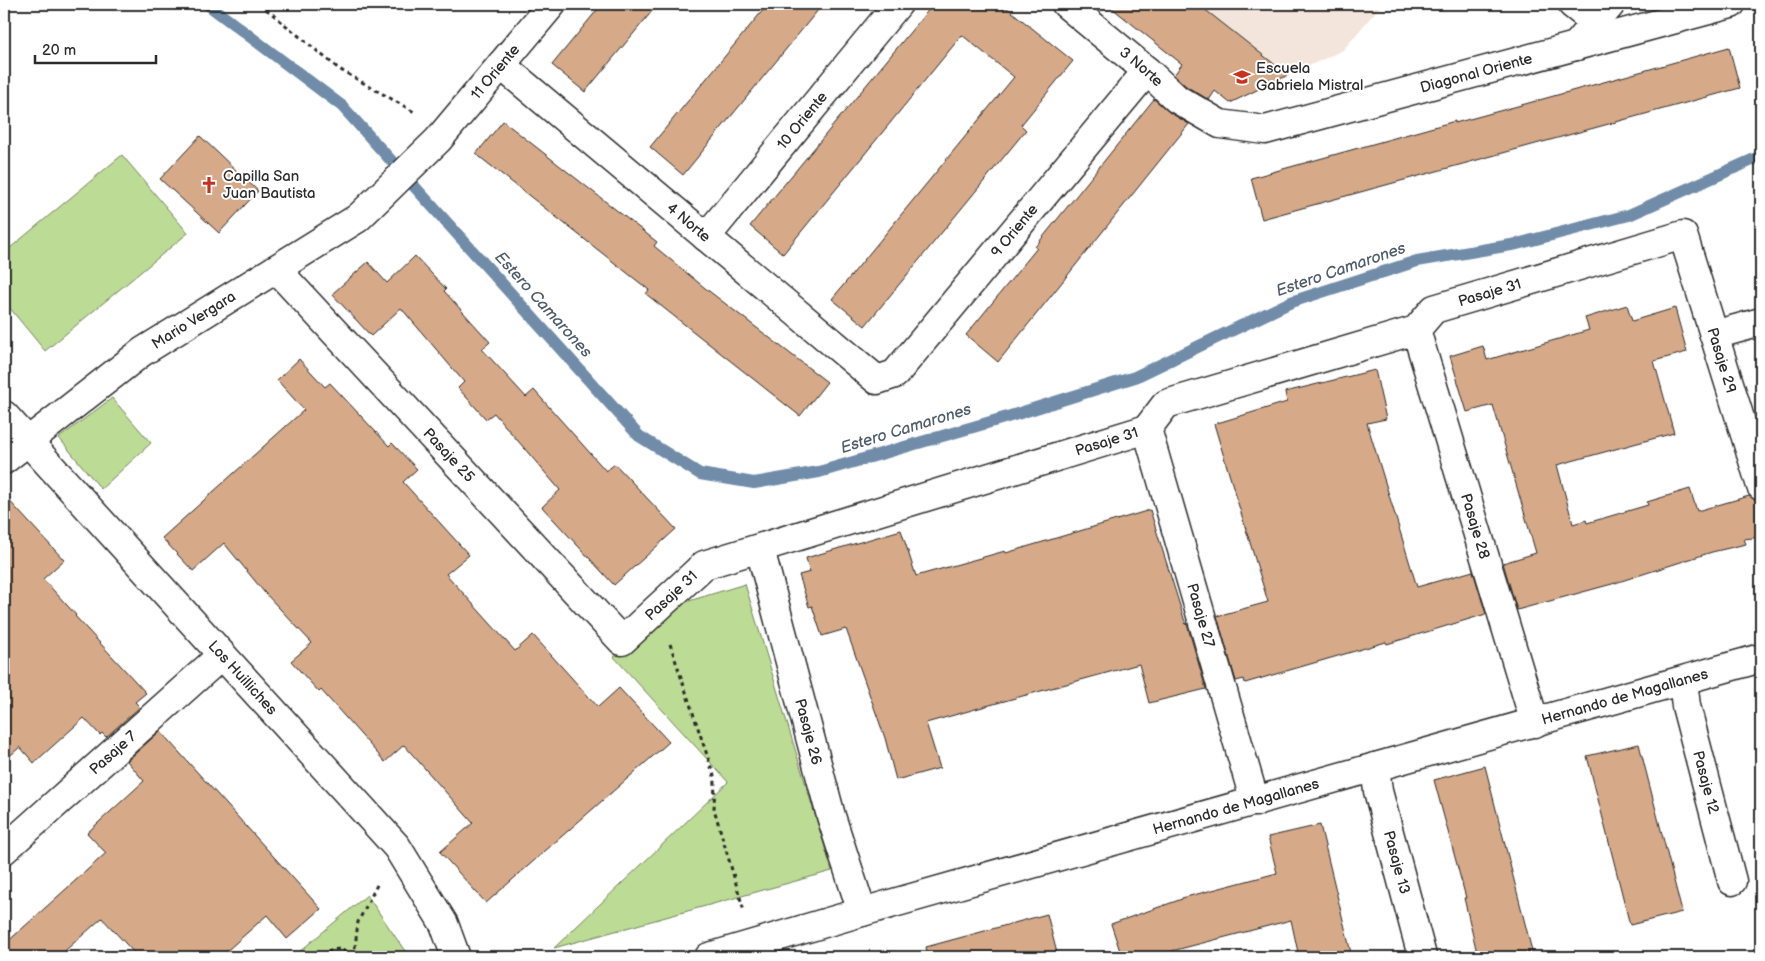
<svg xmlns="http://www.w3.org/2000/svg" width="1765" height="961" font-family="'Balsamiq Sans',sans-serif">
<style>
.built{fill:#f3e5db}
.green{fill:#bcdb94;stroke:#748360}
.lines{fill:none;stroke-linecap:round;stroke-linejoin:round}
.stream{stroke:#718ca8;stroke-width:12}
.building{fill:#d6a988;stroke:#2b2b2b}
.street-casing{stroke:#2b2b2b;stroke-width:31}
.secondary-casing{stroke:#2b2b2b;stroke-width:31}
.path{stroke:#2b2b2b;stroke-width:3;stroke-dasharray:4 4;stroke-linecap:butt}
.street{stroke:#fff;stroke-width:28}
.secondary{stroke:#fff;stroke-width:28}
.labels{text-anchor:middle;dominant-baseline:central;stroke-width:4;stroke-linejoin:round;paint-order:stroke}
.street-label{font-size:15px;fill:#2b2b2b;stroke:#fff}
.poi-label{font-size:15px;fill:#2b2b2b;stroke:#fff;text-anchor:start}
.water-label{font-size:16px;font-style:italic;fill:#4e5c69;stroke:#fff}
</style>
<rect width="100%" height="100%" fill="#fff"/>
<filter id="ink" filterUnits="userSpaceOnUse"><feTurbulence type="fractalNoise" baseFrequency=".02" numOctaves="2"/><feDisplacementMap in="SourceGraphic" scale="10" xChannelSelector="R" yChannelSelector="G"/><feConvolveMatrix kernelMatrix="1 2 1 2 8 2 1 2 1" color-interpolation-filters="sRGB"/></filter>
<g filter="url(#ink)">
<!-- built -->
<path class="built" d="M 1107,4 L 1382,4 L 1343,50 L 1230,103 Z"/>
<!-- green -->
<g class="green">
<path d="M 122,155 L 188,233 L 45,351 L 4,301 L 4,253 Z"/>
<path d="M 112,398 L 151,443 L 101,489 L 59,438 Z"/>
<path d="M 745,584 L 832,871 L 554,948 L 728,782 L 614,657 L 669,607 Z"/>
<path d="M 367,895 L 409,957 L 293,957 Z"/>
</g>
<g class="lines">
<!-- stream -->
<path class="stream" d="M 207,4 L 342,106 L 639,436 L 700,474 L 754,483 L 819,472 L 1004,418 L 1135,377 L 1291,302 L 1417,261 L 1517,244 L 1629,215 L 1761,156"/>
</g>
<!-- building -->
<g class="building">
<path d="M 602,4 L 658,4 L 585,92 L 552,65 Z"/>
<path d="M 768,4 L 823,4 L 683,175 L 650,147 Z"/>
<path d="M 925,4 L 1002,4 L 1073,61 L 1021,125 L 1026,130 L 865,326 L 832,299 L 1014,77 L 962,35 L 783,254 L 750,226 L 930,8 Z"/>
<path d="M 1107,4 L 1198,4 L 1288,75 L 1230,103 L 1215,91 L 1209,100 L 1186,86 L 1174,75 L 1182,64 Z"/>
<path d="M 1729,47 L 1740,88 L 1262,219 L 1251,178 L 1455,121 L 1455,123 L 1525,104 Z"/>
<path d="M 1154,99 L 1169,112 L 1189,124 L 998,362 L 966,335 L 1037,248 L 1035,247 Z"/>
<path d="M 503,121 L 657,242 L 654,246 L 705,288 L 827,382 L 800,416 L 646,294 L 649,290 L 476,154 Z"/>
<path d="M 200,136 L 258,191 L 219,233 L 160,179 Z"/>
<path d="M 415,256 L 446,289 L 444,291 L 490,342 L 482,349 L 526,397 L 534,390 L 606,471 L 615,464 L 676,529 L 614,585 L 542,507 L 560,490 L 494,413 L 486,419 L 458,388 L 464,382 L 401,308 L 371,336 L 332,294 L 368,262 L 387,283 Z"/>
<path d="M 1627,305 L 1632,321 L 1675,308 L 1687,352 L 1654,361 L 1674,433 L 1557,465 L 1573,524 L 1586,520 L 1587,523 L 1648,505 L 1647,502 L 1690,489 L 1697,511 L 1749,496 L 1757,501 L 1761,501 L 1761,537 L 1744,539 L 1746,544 L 1712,552 L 1612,584 L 1517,610 L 1503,563 L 1536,553 L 1493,405 L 1467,412 L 1450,356 L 1483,346 L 1487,360 L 1589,330 L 1585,318 Z"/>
<path d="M 299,359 L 325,387 L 330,383 L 389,446 L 392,443 L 417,469 L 403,482 L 469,555 L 446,574 L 515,651 L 533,635 L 598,707 L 619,688 L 669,742 L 486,903 L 440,852 L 473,823 L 404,745 L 385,762 L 321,690 L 319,692 L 291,661 L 312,643 L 264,592 L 224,543 L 193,571 L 162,538 L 304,410 L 277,380 Z"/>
<path d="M 1375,370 L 1386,419 L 1367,423 L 1417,587 L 1473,571 L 1486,614 L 1387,644 L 1386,642 L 1245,683 L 1244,679 L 1236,681 L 1217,616 L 1268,602 L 1214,424 L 1287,402 L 1285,392 Z"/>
<path d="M 4,495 L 64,560 L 43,579 L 76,615 L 75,616 L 146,693 L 135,702 L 140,707 L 106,737 L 102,733 L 100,735 L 84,718 L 34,763 L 20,747 L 4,761 Z"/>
<path d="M 1150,510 L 1186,625 L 1187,624 L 1206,689 L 1149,703 L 1139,664 L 979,708 L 926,723 L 940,768 L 896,780 L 885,738 L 846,629 L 822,636 L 812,606 L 809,607 L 799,575 L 810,572 L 806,558 L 901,530 L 916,576 L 1005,551 L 1006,553 Z"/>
<path d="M 160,731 L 321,909 L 287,939 L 267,915 L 220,957 L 138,957 L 102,918 L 58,957 L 4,957 L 4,945 L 106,853 L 87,833 L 144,781 L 127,761 Z"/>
<path d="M 1639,744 L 1682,912 L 1630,925 L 1587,756 Z"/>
<path d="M 1485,766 L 1532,951 L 1505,957 L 1478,957 L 1464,898 L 1466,898 L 1434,780 Z"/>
<path d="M 1320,825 L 1352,957 L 1299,957 L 1291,920 L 1172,951 L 1174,957 L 1122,957 L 1111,924 L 1182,899 L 1182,898 L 1277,873 L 1268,837 Z"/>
<path d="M 1047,914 L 1058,957 L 928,957 L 926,947 Z"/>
</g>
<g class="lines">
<!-- street casing -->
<g class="street-casing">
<g id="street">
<path id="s1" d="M 1066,4 L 1147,71 L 1177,99 L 1220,124 L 1265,130 L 1731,4"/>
<path d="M 1572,4 L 1596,23"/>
<path d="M 1576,46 L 1611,4"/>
<path id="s2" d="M 501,65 L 877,380 L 895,374 L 1147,71"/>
<path id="s3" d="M 706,237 L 898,4"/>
<path id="s4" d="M 276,269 L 622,641 L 704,565 L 1147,429 L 1166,404 L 1416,330 L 1434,309 L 1683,235 L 1761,486"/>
<path id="s5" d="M 1416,330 L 1535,723"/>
<path d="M 1714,335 L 1761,322"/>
<path id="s6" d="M 4,415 L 397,847 L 444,924 L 456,957"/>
<path id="s7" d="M 1147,429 L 1255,802"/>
<path id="s8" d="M 760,549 L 831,816 L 862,912"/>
<path id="s9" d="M 1683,681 L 1686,706 L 1732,881"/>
<path id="s10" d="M 1375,767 L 1378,791 L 1422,956"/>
<path id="s11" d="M 4,850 L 222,655"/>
<path id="s12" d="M 709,957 L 862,912 L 1761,658"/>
</g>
</g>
<!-- secondary casing -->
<g class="secondary-casing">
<g id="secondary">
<path id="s13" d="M 4,460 L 142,352 L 358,218 L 438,140 L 552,4"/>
</g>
</g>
<!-- path -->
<g class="path">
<path d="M 260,4 L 339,69 L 416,113"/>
<path d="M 670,644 L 715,779 L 714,809 L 744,911"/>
<path d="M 354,956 L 358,922 L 378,883"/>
<path d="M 321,957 C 330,948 343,946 353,956"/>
</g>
<!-- street -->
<use href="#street" class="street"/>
<!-- secondary -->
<use href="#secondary" class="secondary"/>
</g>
</g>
<!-- icons -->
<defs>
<g id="school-bare" transform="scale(1.35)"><path d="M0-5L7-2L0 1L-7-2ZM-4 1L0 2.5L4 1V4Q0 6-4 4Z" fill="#c8321e" stroke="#fff" stroke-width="2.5" paint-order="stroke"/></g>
<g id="church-bare" transform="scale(1.35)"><path d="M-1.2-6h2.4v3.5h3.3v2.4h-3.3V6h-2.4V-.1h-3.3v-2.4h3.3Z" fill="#c8321e" stroke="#fff" stroke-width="2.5" paint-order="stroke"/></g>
</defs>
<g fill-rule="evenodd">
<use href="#school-bare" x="1242" y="77"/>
<use href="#church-bare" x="209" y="185"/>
</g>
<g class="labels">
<!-- street labels -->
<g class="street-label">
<text stroke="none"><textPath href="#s1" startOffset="98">3 Norte</textPath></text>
<text stroke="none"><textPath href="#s13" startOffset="630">11 Oriente</textPath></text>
<text stroke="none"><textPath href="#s1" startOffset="460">Diagonal Oriente</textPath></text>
<text stroke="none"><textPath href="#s3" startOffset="151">10 Oriente</textPath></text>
<text stroke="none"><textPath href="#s2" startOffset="245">4 Norte</textPath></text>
<text stroke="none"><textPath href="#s2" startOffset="696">9 Oriente</textPath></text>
<text stroke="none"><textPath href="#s4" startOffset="1461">Pasaje 31</textPath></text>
<text stroke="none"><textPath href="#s13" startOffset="236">Mario Vergara</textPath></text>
<text stroke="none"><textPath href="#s4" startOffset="1794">Pasaje 29</textPath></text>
<text stroke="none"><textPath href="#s4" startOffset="1041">Pasaje 31</textPath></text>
<text stroke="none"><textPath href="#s4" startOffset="254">Pasaje 25</textPath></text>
<text stroke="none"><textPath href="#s5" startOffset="205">Pasaje 28</textPath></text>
<text stroke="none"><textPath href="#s4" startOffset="575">Pasaje 31</textPath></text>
<text stroke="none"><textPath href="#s7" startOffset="194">Pasaje 27</textPath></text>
<text stroke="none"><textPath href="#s6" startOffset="355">Los Huilliches</textPath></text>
<text stroke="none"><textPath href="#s12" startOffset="952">Hernando de Magallanes</textPath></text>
<text stroke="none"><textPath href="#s8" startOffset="189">Pasaje 26</textPath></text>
<text stroke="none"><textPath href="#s11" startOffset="146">Pasaje 7</textPath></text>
<text stroke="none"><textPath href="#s9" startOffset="104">Pasaje 12</textPath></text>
<text stroke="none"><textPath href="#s12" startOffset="548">Hernando de Magallanes</textPath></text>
<text stroke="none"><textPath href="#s10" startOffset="98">Pasaje 13</textPath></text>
</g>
<!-- poi labels -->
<g class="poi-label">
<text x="1256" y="68">Escuela<tspan x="1256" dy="17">Gabriela Mistral</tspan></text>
<text x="223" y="176">Capilla San<tspan x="223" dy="17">Juan Bautista</tspan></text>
</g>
<!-- water labels -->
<g class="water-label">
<text transform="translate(1341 270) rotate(-19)">Estero Camarones</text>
<text transform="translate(543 305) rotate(48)">Estero Camarones</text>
<text transform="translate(906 429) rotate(-17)">Estero Camarones</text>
</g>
</g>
<!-- margin -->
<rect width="1765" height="961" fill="none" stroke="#fff" stroke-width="20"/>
<rect x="10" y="10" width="1745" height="941" fill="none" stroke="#2b2b2b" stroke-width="2" filter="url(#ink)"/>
<!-- scale -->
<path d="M35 55v8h121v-8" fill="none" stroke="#2b2b2b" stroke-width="2.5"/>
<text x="42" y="55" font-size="15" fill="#2b2b2b" stroke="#ffffff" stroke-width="4" paint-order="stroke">20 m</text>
</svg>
